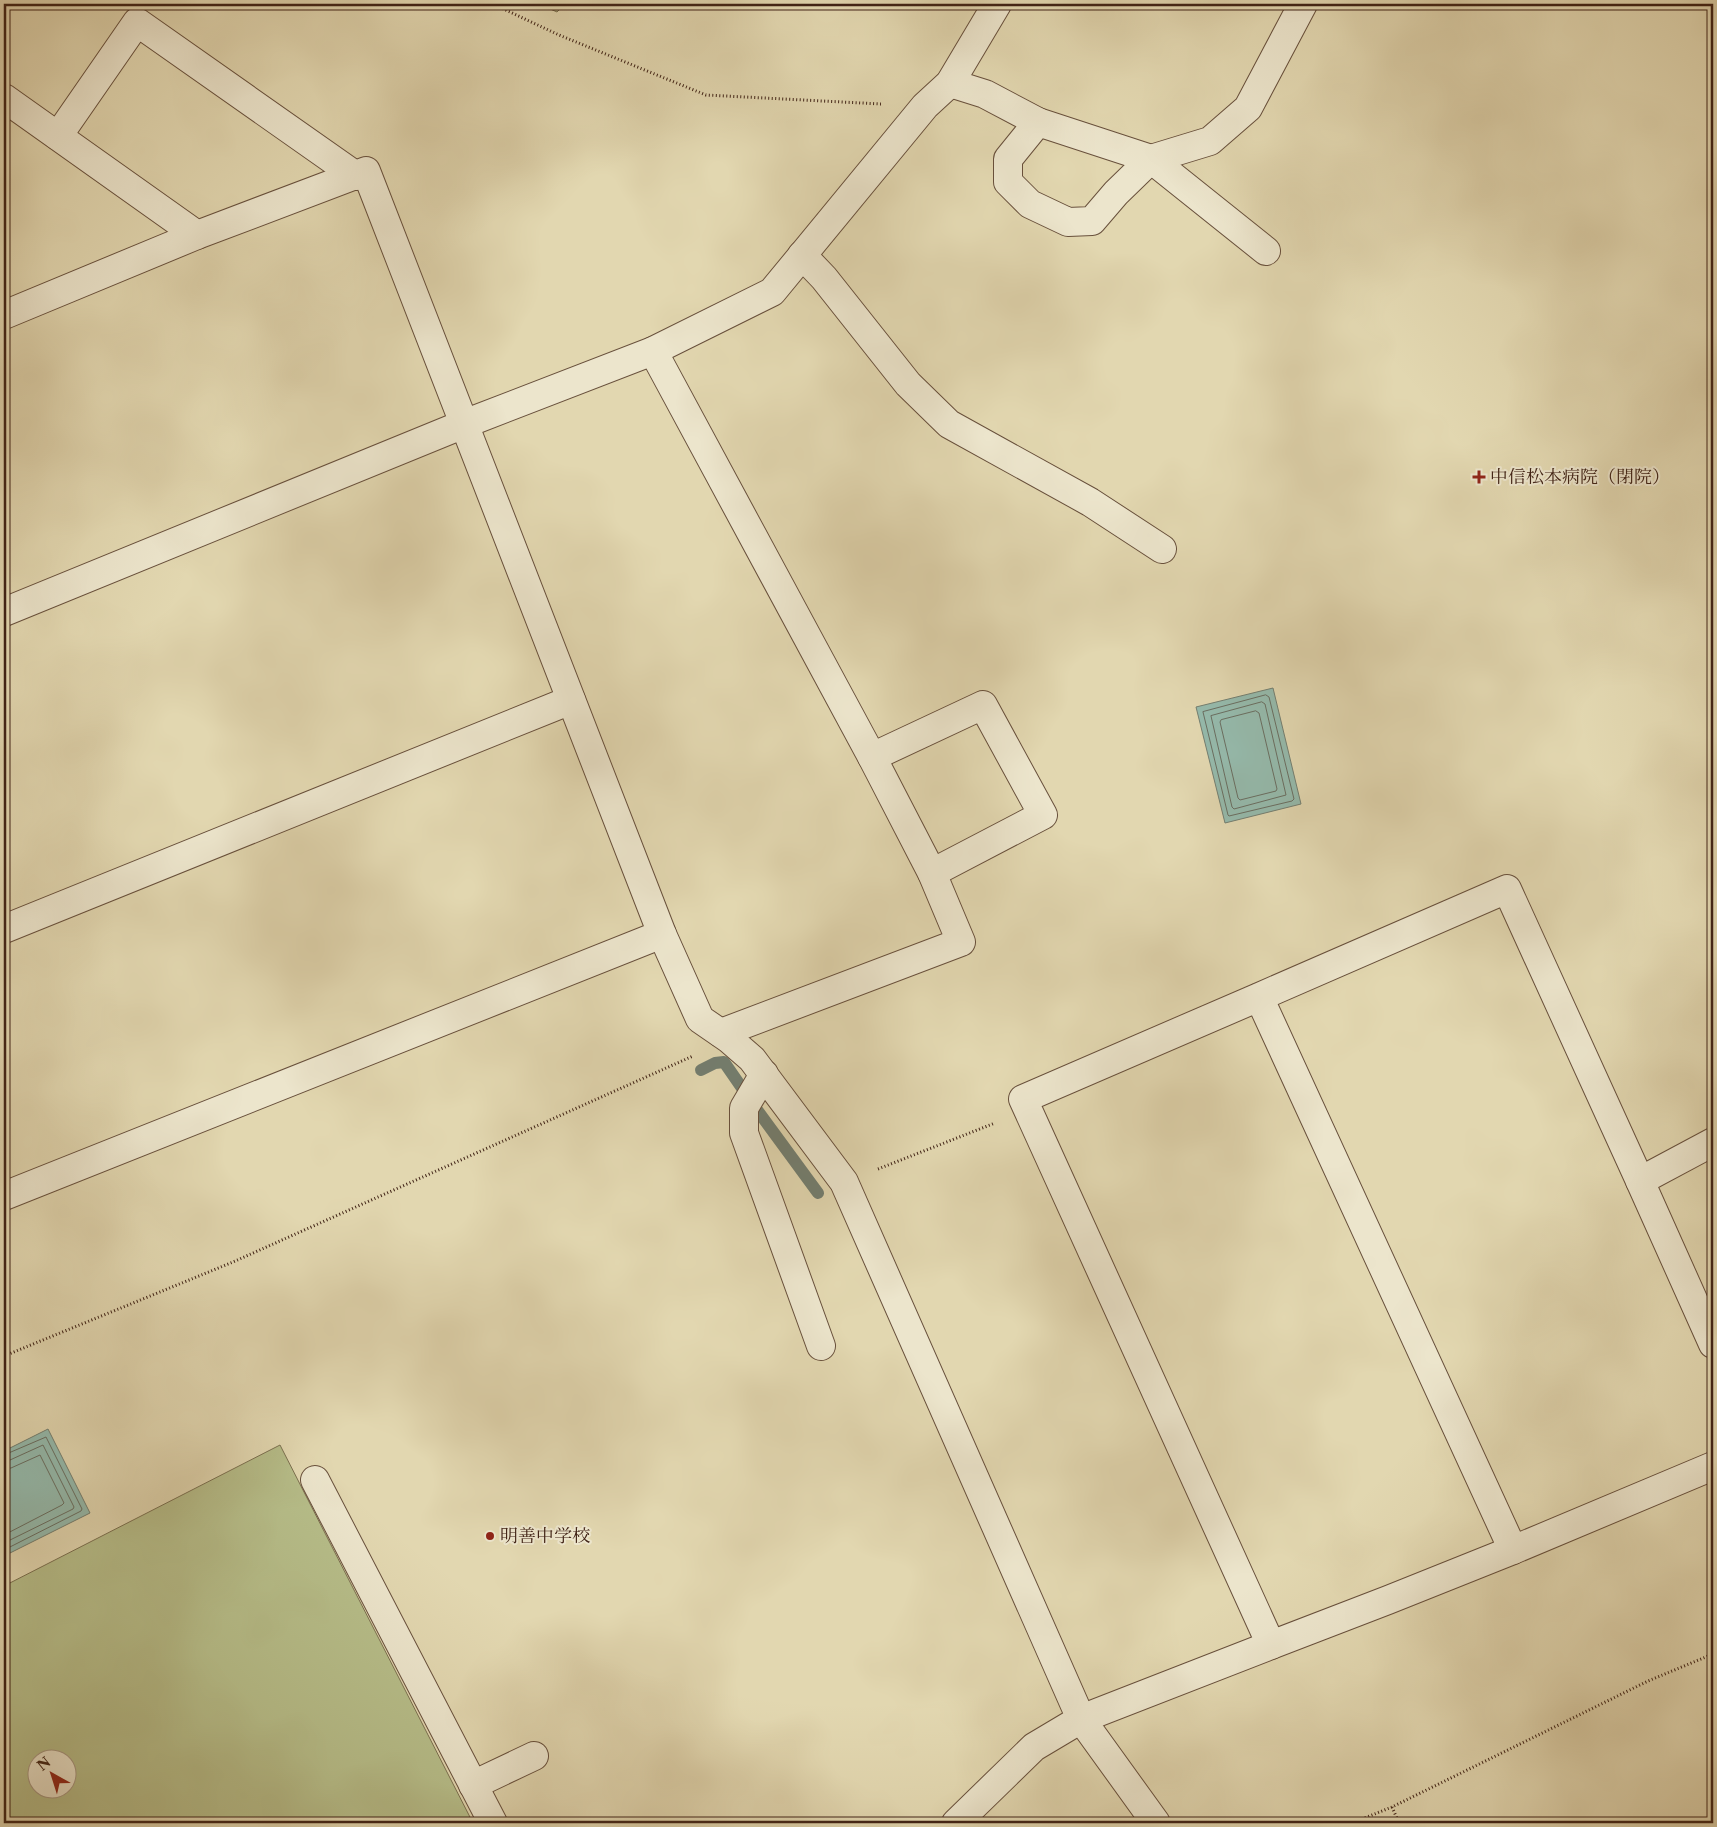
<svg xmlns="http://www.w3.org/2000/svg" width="1717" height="1827" font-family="'Libre Caslon Text','Noto Serif JP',serif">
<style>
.green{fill:#b6bd89;stroke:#7b7050;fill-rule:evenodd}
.water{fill:#95baac;stroke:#737e70}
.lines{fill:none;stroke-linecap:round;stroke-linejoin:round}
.shore{stroke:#6a6e61;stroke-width:1}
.stream{stroke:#737e70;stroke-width:12}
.minor-casing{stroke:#68503c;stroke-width:30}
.path{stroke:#402316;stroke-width:3;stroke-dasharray:1 2.5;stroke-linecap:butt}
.minor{stroke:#ece5cc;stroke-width:28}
.poi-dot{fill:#8f2418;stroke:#ece5cc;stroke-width:2}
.labels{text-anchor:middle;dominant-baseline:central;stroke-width:4;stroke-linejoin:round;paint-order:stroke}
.poi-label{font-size:18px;fill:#402316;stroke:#ece5cc;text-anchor:start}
</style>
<rect width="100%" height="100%" fill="#e2d7b0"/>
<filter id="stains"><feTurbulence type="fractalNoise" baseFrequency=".004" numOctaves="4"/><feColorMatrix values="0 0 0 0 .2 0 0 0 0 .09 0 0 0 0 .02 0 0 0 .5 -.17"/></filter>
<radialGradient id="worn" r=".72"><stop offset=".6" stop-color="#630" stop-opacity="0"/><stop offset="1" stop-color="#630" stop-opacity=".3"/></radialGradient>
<!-- green -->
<g class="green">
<path d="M 539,4 L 565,4 L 557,12 Z"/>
<path d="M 280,1445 L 473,1823 L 4,1823 L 4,1586 ZM 38,1760 L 68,1760 L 68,1790 L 38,1790 Z"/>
</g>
<!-- water -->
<g class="water">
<path d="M 1273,688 L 1301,804 L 1225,823 L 1196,707 Z"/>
<path d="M 48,1429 L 90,1513 L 4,1556 L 4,1451 Z"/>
</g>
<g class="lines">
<!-- shore -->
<g class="shore">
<path d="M 1266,695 L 1269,697 L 1294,799 L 1292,801 L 1229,816 L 1228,815 L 1203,712 Z"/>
<path d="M 1262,702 L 1265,704 L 1286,795 L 1234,809 L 1232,807 L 1211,716 Z"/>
<path d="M 1256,711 L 1259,713 L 1277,789 L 1276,791 L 1240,800 L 1238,798 L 1220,722 L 1221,720 Z"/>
<path d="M 4,1455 L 46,1437 L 82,1509 L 81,1511 L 4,1550"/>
<path d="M 4,1461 L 10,1460 L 43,1445 L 74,1507 L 73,1509 L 4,1543"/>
<path d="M 4,1469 L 11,1468 L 40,1455 L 64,1503 L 62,1505 L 4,1535"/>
</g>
<!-- stream -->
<g class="stream">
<path d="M 701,1070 L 715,1063 L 724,1062 L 742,1088"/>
<path d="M 755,1107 L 818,1193"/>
</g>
<!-- minor casing -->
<g class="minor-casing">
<g id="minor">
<path d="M 950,83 L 985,94 L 1038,122 L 1008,159 L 1008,182 L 1030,204 L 1068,222 L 1092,221 L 1116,193 L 1151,159 L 1210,141 L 1248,108 L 1303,4"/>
<path d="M 4,98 L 197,235"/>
<path d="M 1038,122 L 1151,159 L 1266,251"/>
<path d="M 58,136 L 137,22 L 356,176"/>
<path d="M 802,255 L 824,278 L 908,384 L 949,424 L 1090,502 L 1162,549"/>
<path d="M 4,315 L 197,235 L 366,171 L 662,934 L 700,1019 L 729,1039 L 752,1059 L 844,1182 L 1081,1719 L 1156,1823"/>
<path d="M 653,351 L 872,757 L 932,873 L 961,942 L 721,1033"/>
<path d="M 4,612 L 464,424 L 653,351 L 772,292 L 925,106 L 950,83 L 997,4"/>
<path d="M 872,757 L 983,705 L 1043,815 L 932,873"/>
<path d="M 4,929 L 571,700"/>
<path d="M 1259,997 L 1023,1099 L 1271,1645 L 1388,1600 L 1513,1550 L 1259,997 L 1507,889 L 1640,1181"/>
<path d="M 764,1074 L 744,1108 L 744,1133 L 821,1346"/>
<path d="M 1713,1142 L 1640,1181 L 1713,1344"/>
<path d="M 4,1196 L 662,934"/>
<path d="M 315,1480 L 493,1823"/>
<path d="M 1513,1550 L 1713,1466"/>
<path d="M 473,1785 L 534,1756"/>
<path d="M 956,1823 L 1034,1747 L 1081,1719 L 1271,1645"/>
</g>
</g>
<!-- path -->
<g class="path">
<path d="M 493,4 L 559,35 L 706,95 L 881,104"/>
<path d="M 878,1169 L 995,1123"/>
<path d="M 4,1356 L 233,1262 L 693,1056"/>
<path d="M 1392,1807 L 1399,1823"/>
<path d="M 1352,1823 L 1392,1807 L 1648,1681 L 1713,1654"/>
</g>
<!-- minor -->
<use href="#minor" class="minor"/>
</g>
<!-- markers -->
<g class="poi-dot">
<path d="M1476.5 469.5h5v5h5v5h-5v5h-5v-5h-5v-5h5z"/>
<circle cx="490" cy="1536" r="5"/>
</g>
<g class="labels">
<!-- poi labels -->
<g class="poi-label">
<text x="1490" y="477">中信松本病院（閉院）</text>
<text x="500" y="1536">明善中学校</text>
</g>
</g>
<!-- margin -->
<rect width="1717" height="1827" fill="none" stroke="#e2d7b0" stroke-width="20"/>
<rect x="5" y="5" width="1707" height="1817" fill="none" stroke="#402316" stroke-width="2.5"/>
<rect x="10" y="10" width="1697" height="1807" fill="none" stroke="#402316"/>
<!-- north arrow -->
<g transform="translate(52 1774) rotate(321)"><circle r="24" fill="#ece5cc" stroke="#a79783"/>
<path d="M0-4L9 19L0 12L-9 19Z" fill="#8f2418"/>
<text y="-8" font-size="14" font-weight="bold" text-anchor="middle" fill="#402316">N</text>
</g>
<rect width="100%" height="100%" filter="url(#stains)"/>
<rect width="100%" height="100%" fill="url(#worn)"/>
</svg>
